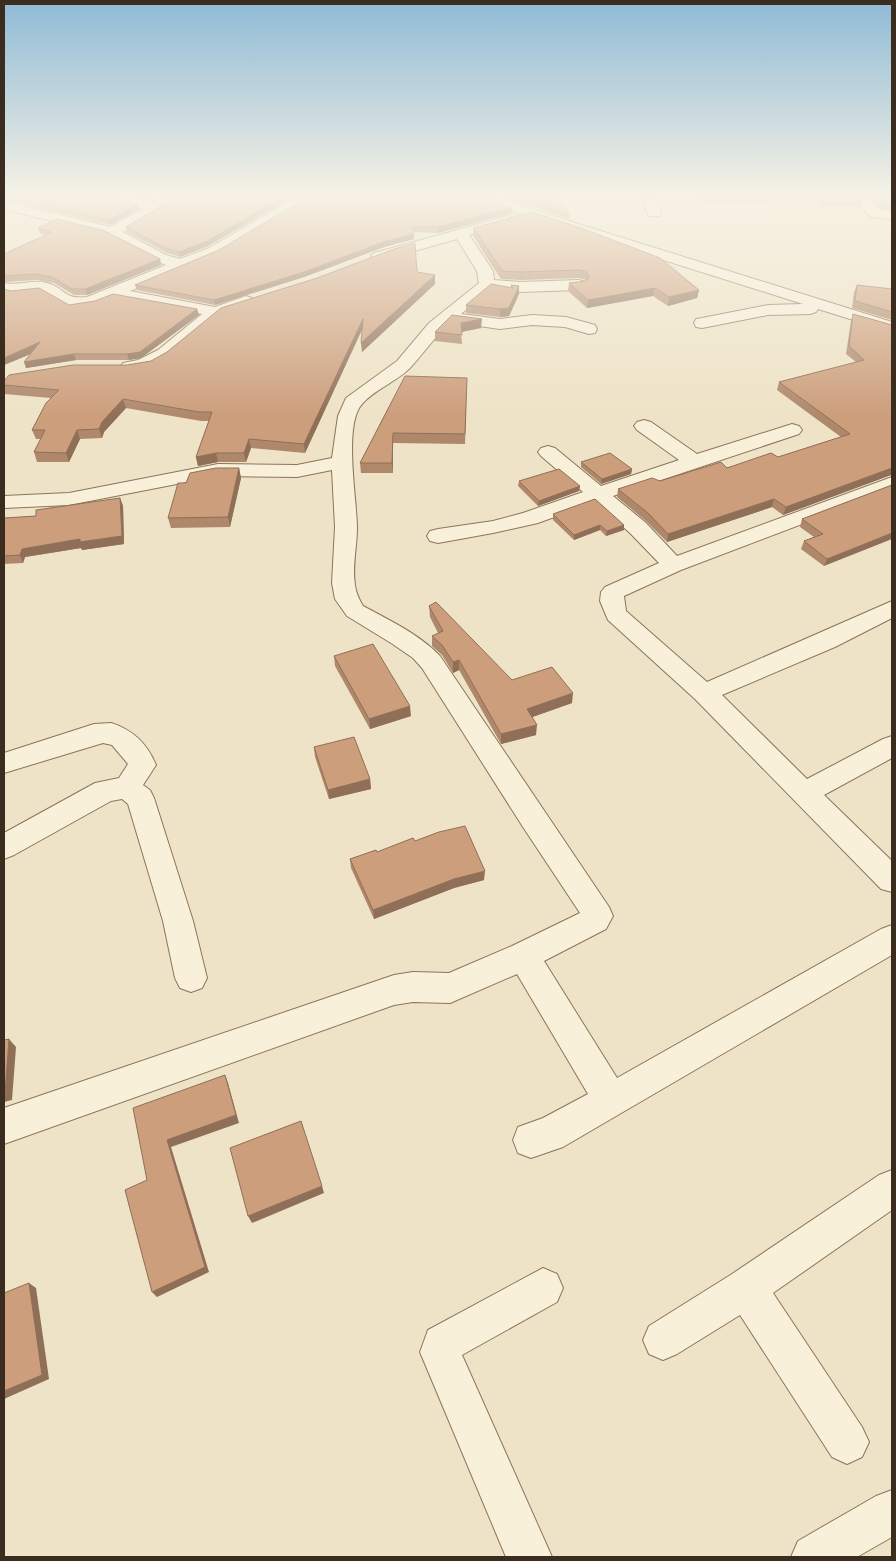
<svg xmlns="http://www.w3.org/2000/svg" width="896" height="1561" font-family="Georgia,serif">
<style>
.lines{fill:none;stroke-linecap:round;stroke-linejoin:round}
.minor-casing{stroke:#8a755c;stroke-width:2}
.minor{fill:#f9f0da;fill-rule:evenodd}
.wall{fill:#af886b}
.shaded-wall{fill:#8f6f57}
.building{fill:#cc9e7c;stroke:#8f6f57}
</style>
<rect width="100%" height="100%" fill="#eee3c6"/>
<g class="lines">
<!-- minor casing -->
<g class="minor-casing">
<g id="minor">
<path d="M 108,198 L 136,198 L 155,202 L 163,198 L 181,198 L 123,232 L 166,255 L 180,259 L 209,248 L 295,198 L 312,198 L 219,254 L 130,291 L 215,307 L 246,296 L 252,298 L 254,301 L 252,304 C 238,310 225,314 213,322 C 187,340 158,380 123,371 L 120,367 L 123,363 L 138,360 L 158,350 L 202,314 L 114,298 L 96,305 L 71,309 L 65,307 L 41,292 L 13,295 L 4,293 L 4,283 C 18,286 34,279 47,283 C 66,288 63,300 87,297 L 166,265 L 156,261 L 107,235 L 4,209 L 4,201 L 110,227 L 144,208 L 110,201 Z"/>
<path d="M 483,198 L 503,198 L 537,211 L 892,322 L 892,332 L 818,309 L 816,312 L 810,314 L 768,315 L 702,328 L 696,327 L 694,323 L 696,319 L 702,318 L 768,305 L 803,304 L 527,217 L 485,201 Z"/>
<path d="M 641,198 L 655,198 L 661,213 L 659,216 L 649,216 Z"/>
<path d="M 855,198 L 869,198 L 879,210 L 892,211 L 892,219 L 870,217 Z"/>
<path d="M 508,216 L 513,217 L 515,220 L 513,223 L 469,235 L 493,271 L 494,280 L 520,282 L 579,280 L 585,282 L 587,285 L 585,288 L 579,290 L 520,292 L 491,289 L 461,314 L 500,319 L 532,315 L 566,317 L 595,325 L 597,329 L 595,333 L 589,334 L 565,327 L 532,325 L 500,329 L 451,322 C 435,336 424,353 410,368 C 396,382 375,389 362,404 C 343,425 357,500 357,528 C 357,546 352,567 355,585 C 356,593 359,599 363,606 C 389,620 419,634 440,656 L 609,907 L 613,916 L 606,929 L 544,961 L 617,1078 L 881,929 L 892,925 L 892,955 L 563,1147 L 531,1158 L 518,1153 L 513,1140 L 518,1127 L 543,1118 L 588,1094 L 517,974 L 450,1003 L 413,1002 L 394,1005 L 4,1144 L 4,1108 L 394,975 L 413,972 L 449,973 L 512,946 L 580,913 L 523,827 L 422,668 L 413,658 L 391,643 L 347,616 L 335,599 L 332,583 L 335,527 L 332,470 L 297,477 L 218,476 L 69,505 L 4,508 L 4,496 L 69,493 L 218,464 L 297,465 L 332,458 L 338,416 L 346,398 L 397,361 L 429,323 L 479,283 L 477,271 L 457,239 L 379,261 L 374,259 L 371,256 L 374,253 Z"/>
<path d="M 644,420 L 651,422 L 697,454 L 792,424 L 799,426 L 802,430 L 799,434 L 613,496 L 646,523 L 677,556 L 892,477 L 892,490 L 681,570 L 624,596 L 626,611 L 707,682 L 892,601 L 892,618 L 835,647 L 722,695 L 807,779 L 883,739 L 892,736 L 892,758 L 824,795 L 892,861 L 892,892 L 881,889 L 695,699 L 608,620 L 600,601 L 601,592 L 605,587 L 659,563 L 630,533 L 595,502 L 538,523 L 493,533 L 438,543 L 430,541 L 427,536 L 430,531 L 438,529 L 493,521 L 523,513 L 583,492 L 541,456 L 538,452 L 541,448 L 548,446 L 555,448 L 601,486 L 679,460 L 637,430 L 634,426 L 637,422 Z"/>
<path d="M 111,723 C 133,730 147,743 156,765 L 143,785 L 150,790 L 154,798 L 193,921 L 207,978 L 202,988 L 191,992 L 180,988 L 175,978 L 163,921 L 128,804 L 122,799 L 111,801 L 14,855 L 4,859 L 4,833 L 95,783 L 119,778 L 128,764 L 112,745 L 103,743 L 4,773 L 4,753 L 94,724 Z"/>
<path d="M 892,1170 L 892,1210 L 773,1293 L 862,1427 L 869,1442 L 862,1457 L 847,1464 L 832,1457 L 740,1315 L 677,1354 L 663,1360 L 649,1354 L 643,1340 L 649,1326 L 732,1274 L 879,1175 Z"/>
<path d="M 543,1268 L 557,1274 L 563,1288 L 557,1302 L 462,1355 L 552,1557 L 506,1557 L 420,1352 L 428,1330 Z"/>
<path d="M 892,1490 L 892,1537 L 857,1557 L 791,1557 L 798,1541 L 876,1496 Z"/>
</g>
</g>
<!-- minor -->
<use href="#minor" class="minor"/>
</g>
<!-- wall -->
<g class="wall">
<path d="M 4,198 L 111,198 L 139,209 L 110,225 L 4,199 L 4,200 Z"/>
<path d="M 175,198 L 291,198 L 208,246 L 180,257 L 167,253 L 127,232 L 126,227 Z"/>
<path d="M 509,198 L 558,198 L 569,214 L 569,219 Z"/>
<path d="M 697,198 L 859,198 L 861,203 L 860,207 L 820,206 L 818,201 L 700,203 Z"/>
<path d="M 871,198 L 892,198 L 892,210 L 880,208 Z"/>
<path d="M 512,213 L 438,233 L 414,232 L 414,239 L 384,247 L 304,277 L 215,305 L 137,290 L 135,285 L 219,250 Z"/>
<path d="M 38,228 L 160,259 L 161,265 L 87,295 L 74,295 L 54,283 L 37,280 L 4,282 L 4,254 L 45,235 L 40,233 Z"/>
<path d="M 473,228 L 699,290 L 697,298 L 668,306 L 653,296 L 587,308 L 568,291 L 569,283 L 586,281 L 586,280 L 579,278 L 520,280 L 501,279 L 478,244 L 478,243 L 473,236 Z"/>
<path d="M 417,272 L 435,284 L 362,352 L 362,330 L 305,453 L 251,448 L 246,462 L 218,462 L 198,466 L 196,457 L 209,421 L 201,421 L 126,408 L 104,432 L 102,438 L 80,439 L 69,462 L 37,462 L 34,452 L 41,439 L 36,439 L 32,430 L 51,398 L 4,394 L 4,381 L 127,365 L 151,361 Z"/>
<path d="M 511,285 L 519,294 L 509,316 L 500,317 L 466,313 L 466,305 L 511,287 Z"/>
<path d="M 857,285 L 892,289 L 892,320 L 852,308 L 854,292 Z"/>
<path d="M 69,305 L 197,309 L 199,315 L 141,358 L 129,360 L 76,360 L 26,368 L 31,354 L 4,365 Z"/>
<path d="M 853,314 L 892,325 L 892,476 L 891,475 L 783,515 L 772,507 L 667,542 L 647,522 L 617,497 L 618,489 L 660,481 L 778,457 L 841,437 L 777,390 L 779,382 L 856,362 L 846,354 L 851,321 Z"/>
<path d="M 481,328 L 461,332 L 462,344 L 435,341 L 435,332 Z"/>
<path d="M 405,376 L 467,378 L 465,444 L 393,443 L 393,473 L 361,473 L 360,463 Z"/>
<path d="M 581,462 L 632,469 L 631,474 L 601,484 L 581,467 Z"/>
<path d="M 239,468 L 241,478 L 230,527 L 171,528 L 168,518 L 186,483 Z"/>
<path d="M 519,481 L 580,486 L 579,491 L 538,506 L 518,486 Z"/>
<path d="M 892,485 L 824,566 L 801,549 L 804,541 L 814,537 L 800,527 L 802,519 Z"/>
<path d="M 120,498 L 123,506 L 124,544 L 82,550 L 81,548 L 25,557 L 23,563 L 4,564 L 4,518 L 36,516 Z"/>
<path d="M 553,514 L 624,525 L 624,530 L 606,536 L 600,530 L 574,540 L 553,520 Z"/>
<path d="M 429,606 L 512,680 L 572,703 L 532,717 L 536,735 L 501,744 L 459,670 L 453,673 L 442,655 L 432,646 L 432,636 L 438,633 L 430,617 Z"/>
<path d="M 334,656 L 411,716 L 370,729 L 335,666 Z"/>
<path d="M 314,747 L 370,779 L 371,789 L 329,799 L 315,757 Z"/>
<path d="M 415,841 L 484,880 L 454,888 L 374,919 L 351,868 L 350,859 L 377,852 Z"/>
</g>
<!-- shaded-wall -->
<g class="shaded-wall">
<path d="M 281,198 L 291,198 L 208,246 L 180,257 L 179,252 Z"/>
<path d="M 138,204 L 139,209 L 110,225 L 108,220 Z"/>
<path d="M 512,208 L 512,213 L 438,233 L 438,227 Z"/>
<path d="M 414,234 L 414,239 L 384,247 L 304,277 L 215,305 L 214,300 L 383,242 Z"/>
<path d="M 160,259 L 161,265 L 87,295 L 85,289 Z"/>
<path d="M 435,275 L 435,284 L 362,352 L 361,343 Z"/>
<path d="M 519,286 L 519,294 L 509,316 L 500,317 L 500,309 Z"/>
<path d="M 655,288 L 653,296 L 587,308 L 588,300 Z"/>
<path d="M 699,290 L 697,298 L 668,306 L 669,297 Z"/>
<path d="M 197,309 L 199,315 L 141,358 L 129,360 L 127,354 Z"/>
<path d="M 363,319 L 363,327 L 305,453 L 304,444 Z"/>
<path d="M 482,319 L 481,328 L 461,332 L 461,323 Z"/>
<path d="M 40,342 L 42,349 L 4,365 L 4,358 Z"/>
<path d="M 74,354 L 76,360 L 26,368 L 24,362 Z"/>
<path d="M 123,399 L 126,408 L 104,432 L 102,438 L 99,429 L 102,422 Z"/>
<path d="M 77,430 L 80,439 L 69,462 L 66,453 Z"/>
<path d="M 393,433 L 393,473 L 392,463 Z"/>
<path d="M 249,439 L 251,448 L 246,462 L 244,453 Z"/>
<path d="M 216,453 L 218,462 L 198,466 L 196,457 Z"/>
<path d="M 239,468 L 241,478 L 230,527 L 228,517 Z"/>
<path d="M 892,468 L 891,475 L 783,515 L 786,507 Z"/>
<path d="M 632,469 L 631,474 L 601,484 L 602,479 Z"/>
<path d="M 580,486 L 579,491 L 538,506 L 539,501 Z"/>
<path d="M 120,498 L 123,506 L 124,544 L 82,550 L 81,548 L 25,557 L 23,563 L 20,555 L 22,549 Z"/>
<path d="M 774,499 L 772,507 L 667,542 L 668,534 Z"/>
<path d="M 600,525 L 600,530 L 574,540 L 574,535 Z"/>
<path d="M 624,525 L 624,530 L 606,536 L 607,531 Z"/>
<path d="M 892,533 L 892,539 L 824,566 L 827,559 Z"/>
<path d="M 459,660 L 459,670 L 453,673 L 453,662 Z"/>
<path d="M 573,693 L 572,703 L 527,719 L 527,709 Z"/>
<path d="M 410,706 L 411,716 L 370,729 L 369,719 Z"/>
<path d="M 537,725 L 536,735 L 501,744 L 501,734 Z"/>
<path d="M 370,779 L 371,789 L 329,799 L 328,790 Z"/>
<path d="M 485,871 L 484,880 L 454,888 L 374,919 L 373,910 L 454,879 Z"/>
<path d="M 9,1039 L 16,1047 L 12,1100 L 4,1102 L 4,1093 Z"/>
<path d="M 225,1075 L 228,1083 L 239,1123 L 171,1147 L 209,1272 L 157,1297 L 152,1292 L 167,1140 Z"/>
<path d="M 322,1186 L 324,1193 L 252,1223 L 248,1216 Z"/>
<path d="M 29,1283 L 36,1288 L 49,1379 L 4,1399 L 4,1391 Z"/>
</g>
<!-- building -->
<g class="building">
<path d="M 20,198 L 111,198 L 138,204 L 108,220 Z"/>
<path d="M 175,198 L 281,198 L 207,241 L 179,252 L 166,248 L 126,227 Z"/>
<path d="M 306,198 L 486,198 L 512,208 L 438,227 L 413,227 L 414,234 L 383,242 L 304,272 L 214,300 L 135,285 L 219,250 Z"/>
<path d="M 524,198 L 558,198 L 569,214 Z"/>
<path d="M 820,198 L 859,198 L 861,203 L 821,202 Z"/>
<path d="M 876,198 L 892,198 L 892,205 L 881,204 Z"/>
<path d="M 532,212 L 581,228 L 660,258 L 699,290 L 669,297 L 655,288 L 588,300 L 569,283 L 587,281 L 589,276 L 586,272 L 580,270 L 520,272 L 502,271 L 479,236 L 480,234 L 478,236 L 473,228 Z"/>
<path d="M 57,219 L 105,231 L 160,259 L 85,289 L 72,289 L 52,277 L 35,274 L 4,276 L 4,254 L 52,232 L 38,228 Z"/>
<path d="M 415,243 L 417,272 L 435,275 L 361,343 L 363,319 L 304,444 L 249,439 L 244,453 L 216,453 L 196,457 L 212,412 L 199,412 L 123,399 L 102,422 L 99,429 L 77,430 L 66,453 L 34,452 L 45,430 L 32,430 L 46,403 L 59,390 L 4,385 L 4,381 L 9,375 L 73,365 L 127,365 L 151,361 L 167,352 L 221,308 L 317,278 L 394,249 Z"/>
<path d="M 491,284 L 513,288 L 511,285 L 519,286 L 509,308 L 500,309 L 466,305 Z"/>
<path d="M 857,285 L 892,289 L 892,312 L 855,301 Z"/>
<path d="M 39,288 L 69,305 L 95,301 L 113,294 L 197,309 L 140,352 L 127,354 L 74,354 L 24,362 L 40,342 L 4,358 L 4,289 L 11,291 Z"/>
<path d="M 853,314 L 892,325 L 892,468 L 786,507 L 774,499 L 668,534 L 649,514 L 618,489 L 652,478 L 660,481 L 721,462 L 727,468 L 771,453 L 778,457 L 850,434 L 779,382 L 864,360 L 849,346 Z"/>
<path d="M 452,315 L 482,319 L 461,323 L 462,335 L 435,332 Z"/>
<path d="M 405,376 L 467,378 L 465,434 L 393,433 L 392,463 L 360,463 Z"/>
<path d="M 610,453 L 632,469 L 602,479 L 581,462 Z"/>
<path d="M 216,468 L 239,468 L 228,517 L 168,518 L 178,483 L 186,483 L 190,473 Z"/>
<path d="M 559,469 L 580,486 L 539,501 L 519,481 Z"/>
<path d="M 892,485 L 892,533 L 827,559 L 804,541 L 823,534 L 802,519 Z"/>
<path d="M 120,498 L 122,536 L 80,542 L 80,539 L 22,549 L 20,555 L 4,556 L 4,518 L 36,516 L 36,510 Z"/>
<path d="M 595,499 L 624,525 L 607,531 L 600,525 L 574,535 L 553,514 Z"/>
<path d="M 436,602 L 512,680 L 552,667 L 573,693 L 527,709 L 537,725 L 501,734 L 459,660 L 453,662 L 442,645 L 432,636 L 443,631 L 429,606 Z"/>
<path d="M 373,644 L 410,706 L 369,719 L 334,656 Z"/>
<path d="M 354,737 L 370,779 L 328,790 L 314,747 Z"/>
<path d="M 465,826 L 485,871 L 454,879 L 373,910 L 350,859 L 376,850 L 377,852 L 413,838 L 415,841 L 439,832 Z"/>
<path d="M 9,1039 L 5,1093 L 4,1093 L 4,1040 Z"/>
<path d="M 225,1075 L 236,1115 L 167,1140 L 205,1267 L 152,1292 L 125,1190 L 147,1180 L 133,1108 Z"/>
<path d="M 301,1121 L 322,1186 L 248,1216 L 230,1148 Z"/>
<path d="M 29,1283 L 42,1375 L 4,1391 L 4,1293 Z"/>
</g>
<!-- sky -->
<linearGradient id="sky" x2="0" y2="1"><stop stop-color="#8ebad6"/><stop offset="0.47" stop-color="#f7f2e5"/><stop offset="1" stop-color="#f7f2e5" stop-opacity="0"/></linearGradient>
<rect width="896" height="417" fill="url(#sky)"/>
<!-- border -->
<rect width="896" height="1561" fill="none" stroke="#3a2d1f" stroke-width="10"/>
</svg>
